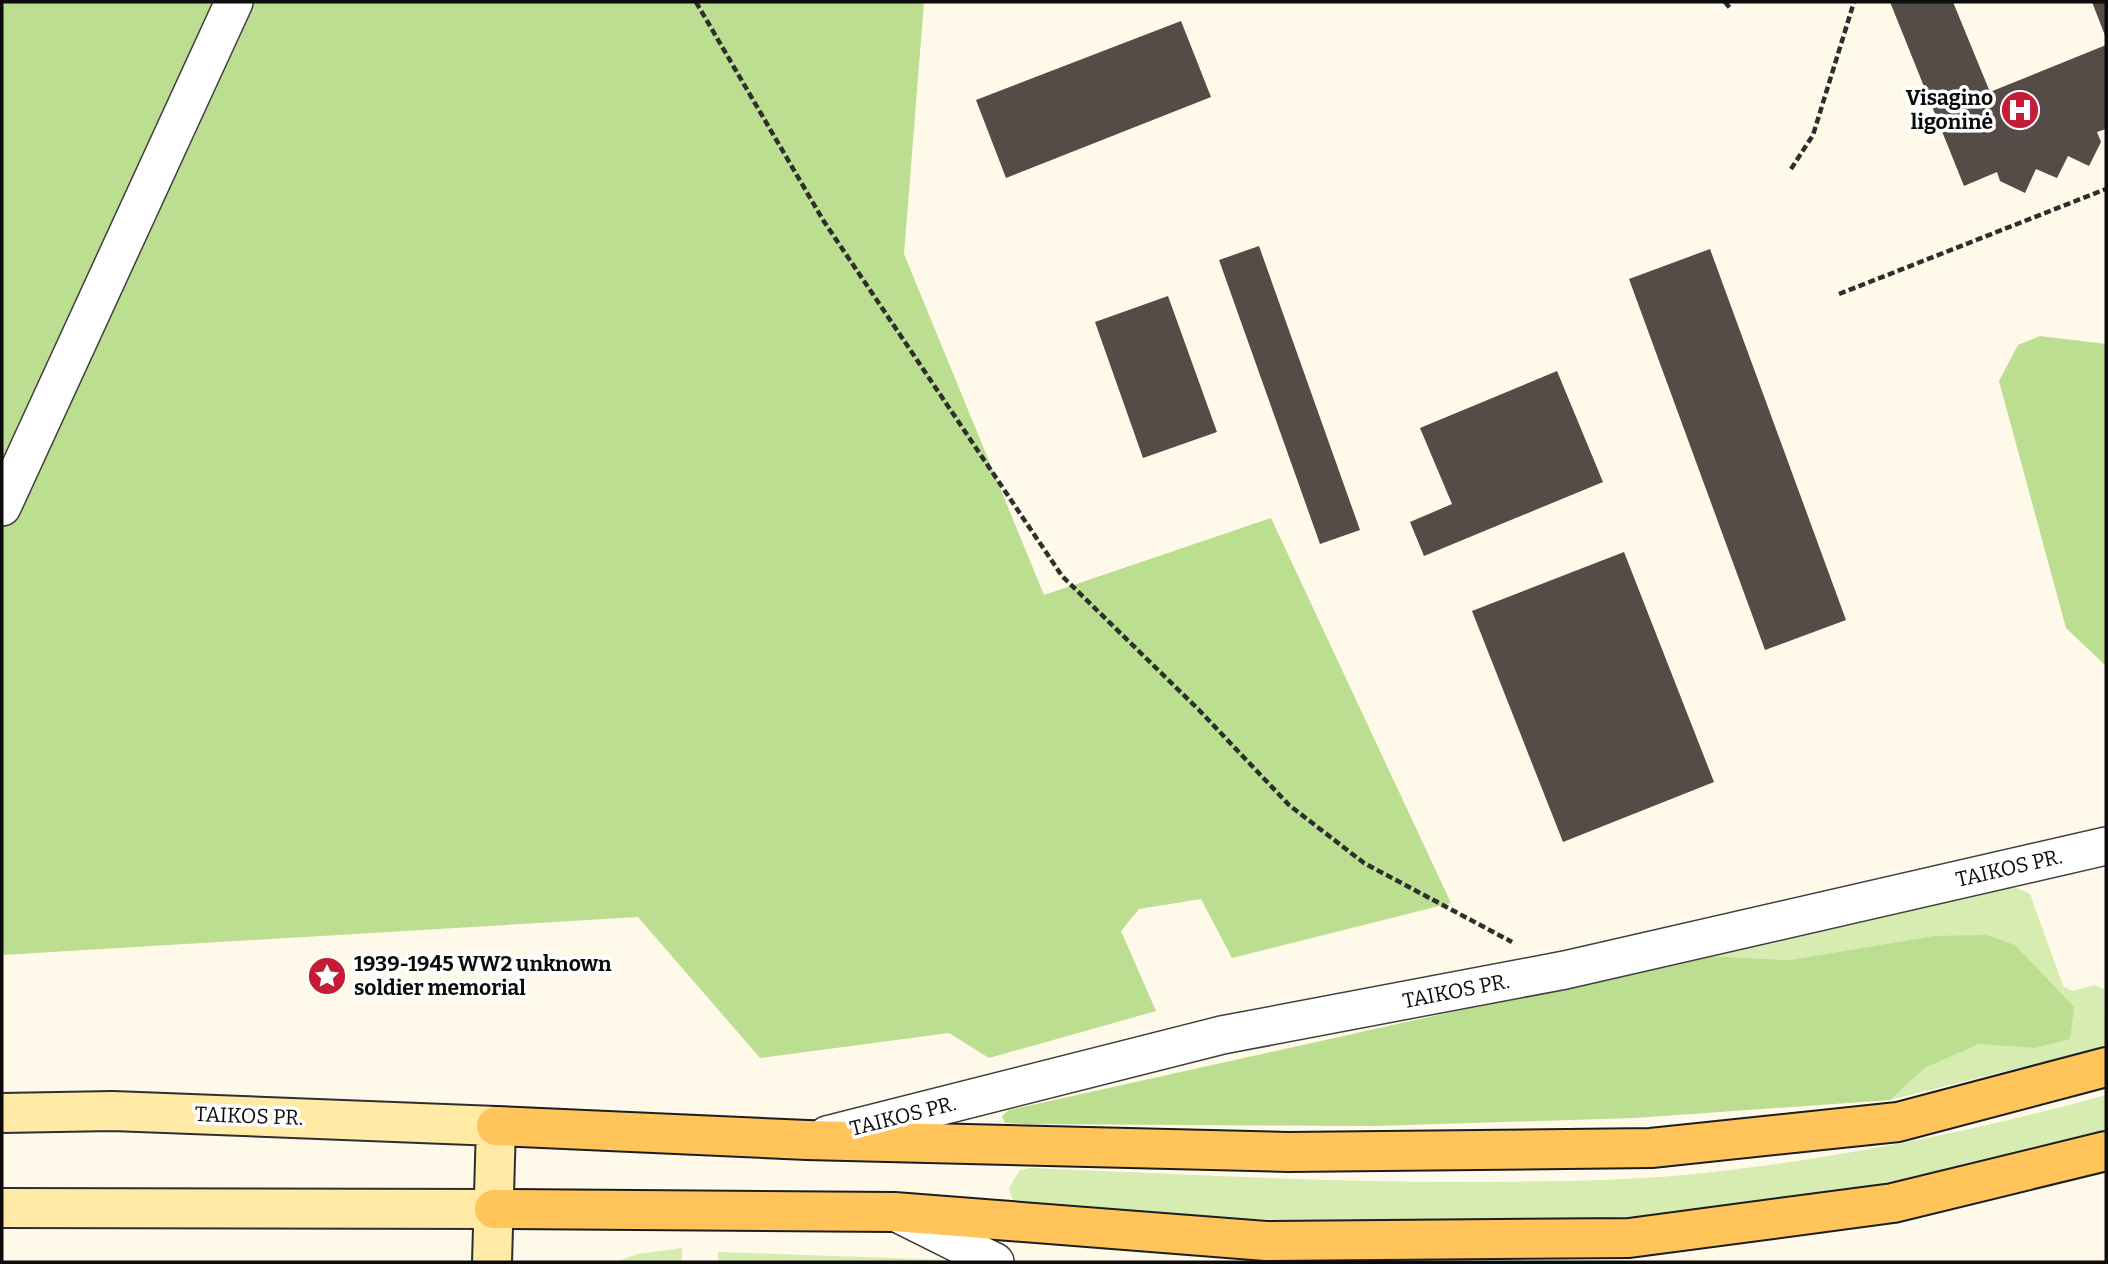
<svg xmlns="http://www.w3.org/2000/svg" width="2108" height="1264" font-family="Bitter,serif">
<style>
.green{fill:#d6ecb1}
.forest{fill:#bcde90}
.building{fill:#554b47}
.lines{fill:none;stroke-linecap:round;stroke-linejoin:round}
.street-casing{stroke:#3f3f3f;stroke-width:40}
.secondary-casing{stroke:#2e2e2e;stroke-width:42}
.primary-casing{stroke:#1d1d1d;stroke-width:42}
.path{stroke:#2e2e2e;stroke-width:4.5;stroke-dasharray:7 3.5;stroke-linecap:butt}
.street{stroke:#fff;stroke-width:37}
.secondary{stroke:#ffeba5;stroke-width:38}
.primary{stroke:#ffc45a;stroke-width:38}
.labels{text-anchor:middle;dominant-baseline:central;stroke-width:7;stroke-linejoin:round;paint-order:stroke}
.poi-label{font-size:21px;font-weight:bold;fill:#0c0c0c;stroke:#fff;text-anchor:end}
.street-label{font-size:21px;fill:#0c0c0c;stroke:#fff}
</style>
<rect width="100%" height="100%" fill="#fff9ea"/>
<!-- green -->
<g class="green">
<path d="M 2011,885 L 2030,894 L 2063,986 L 2073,991 L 2094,985 L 2104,989 L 2106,1046 L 1890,1100 L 1925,1068 L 1979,1044 L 2033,1048 L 2041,973 L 2015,945 L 1933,936 L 1789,960 L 1704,956 Z"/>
<path d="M 2106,1095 L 2106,1135 C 1999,1163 1892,1187 1783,1203 C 1723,1212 1662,1215 1602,1218 C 1407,1229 1213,1219 1019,1206 L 1012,1198 L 1009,1188 L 1020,1170 L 1031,1168 C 1185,1174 1339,1183 1494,1182 C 1557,1181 1621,1181 1684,1175 C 1827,1161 1968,1133 2106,1095 Z"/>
<path d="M 682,1248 L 682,1262 L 615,1262 L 638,1254 Z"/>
<path d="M 718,1252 L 951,1260 L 956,1262 L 718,1262 Z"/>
</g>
<!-- forest -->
<g class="forest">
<path d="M 2,2 L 924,2 L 904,254 L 1044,595 L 1271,518 L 1451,903 L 1232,958 L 1201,899 L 1139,909 L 1121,931 L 1156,1011 L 989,1058 L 949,1033 L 760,1058 L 638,917 L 2,955 Z"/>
<path d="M 2040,336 L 2106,344 L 2106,666 L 2066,628 L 1999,381 L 2018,345 Z"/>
<path d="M 1987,935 L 2015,945 L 2074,1007 L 2070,1039 L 2033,1048 L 1979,1044 L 1925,1068 L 1890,1100 L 1634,1118 L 1374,1126 L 1025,1124 L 1005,1123 L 1002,1116 L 1009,1110 L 1704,956 L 1789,960 L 1933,936 Z"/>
</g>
<!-- building -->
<g class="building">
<path d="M 1890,2 L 1953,2 L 1990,92 L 2106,45 L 2106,129 L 2097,132 L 2101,142 L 2089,166 L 2068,156 L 2057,178 L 2036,169 L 2025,193 L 2000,181 L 1997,172 L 1964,186 Z"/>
<path d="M 2092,2 L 2106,2 L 2106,38 Z"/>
<path d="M 1181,21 L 1211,97 L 1006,178 L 976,100 Z"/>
<path d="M 1259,246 L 1360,530 L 1320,544 L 1219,260 Z"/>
<path d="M 1710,249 L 1846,620 L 1765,650 L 1629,279 Z"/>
<path d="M 1168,296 L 1217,432 L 1143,458 L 1095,322 Z"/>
<path d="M 1557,371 L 1603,482 L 1424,556 L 1410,522 L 1452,504 L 1420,428 Z"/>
<path d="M 1624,552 L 1714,782 L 1563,842 L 1472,611 Z"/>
</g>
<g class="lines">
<!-- street casing -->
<g class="street-casing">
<g id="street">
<path d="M 2,507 L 234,2"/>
<path d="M 827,1135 L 1222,1035 L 1565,970 L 2106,846"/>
<path d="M 895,1212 L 995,1262"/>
</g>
</g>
<!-- secondary casing -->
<g class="secondary-casing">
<g id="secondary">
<path d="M 2,1113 L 113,1111 L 496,1126 L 492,1262"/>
<path d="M 2,1208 L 494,1209"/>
</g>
</g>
<!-- primary casing -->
<g class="primary-casing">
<g id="primary">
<path d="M 496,1126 L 807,1140 L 1288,1152 L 1651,1148 L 1898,1122 L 2106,1067"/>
<path d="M 494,1209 L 894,1212 L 1266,1241 L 1629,1238 L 1893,1203 L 2106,1151"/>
</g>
</g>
<!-- path -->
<g class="path">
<path d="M 696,2 L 823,220 L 1062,576 L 1199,710 L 1289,805 L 1364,863 L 1512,942"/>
<path d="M 1725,2 L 1730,8"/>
<path d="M 1791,169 L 1813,135 L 1854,2"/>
<path d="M 1839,294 L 2106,189"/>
</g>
<!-- street -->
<use href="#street" class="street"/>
<!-- secondary -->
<use href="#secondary" class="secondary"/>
<!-- primary -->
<use href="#primary" class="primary"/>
</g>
<!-- icons -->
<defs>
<g id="hospital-disc" transform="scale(2.0125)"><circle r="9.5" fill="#c51b36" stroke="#fff"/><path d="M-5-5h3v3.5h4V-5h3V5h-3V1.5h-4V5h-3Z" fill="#fff"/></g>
<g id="sight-disc" transform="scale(2.0125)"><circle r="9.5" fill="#c51b36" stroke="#fff"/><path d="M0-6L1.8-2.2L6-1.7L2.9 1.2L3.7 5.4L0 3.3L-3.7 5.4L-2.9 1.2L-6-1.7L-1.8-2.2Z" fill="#fff"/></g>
</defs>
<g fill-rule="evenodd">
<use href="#hospital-disc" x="2020" y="110"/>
<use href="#sight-disc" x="327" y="976"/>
</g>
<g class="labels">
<!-- poi labels -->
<g class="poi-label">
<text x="1993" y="98">Visagino<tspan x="1993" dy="24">ligoninė</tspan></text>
<text x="354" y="964" text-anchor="start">1939-1945 WW2 unknown<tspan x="354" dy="24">soldier memorial</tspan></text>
</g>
<!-- street labels -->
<g class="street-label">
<text transform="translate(2009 868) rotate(-13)">TAIKOS PR.</text>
<text transform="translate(1456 991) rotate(-11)">TAIKOS PR.</text>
<text transform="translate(249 1116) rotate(2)">TAIKOS PR.</text>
<text transform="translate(903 1116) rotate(-14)">TAIKOS PR.</text>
</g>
</g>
<!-- border -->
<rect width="2108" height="1264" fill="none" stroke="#0c0c0c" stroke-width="7"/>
</svg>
